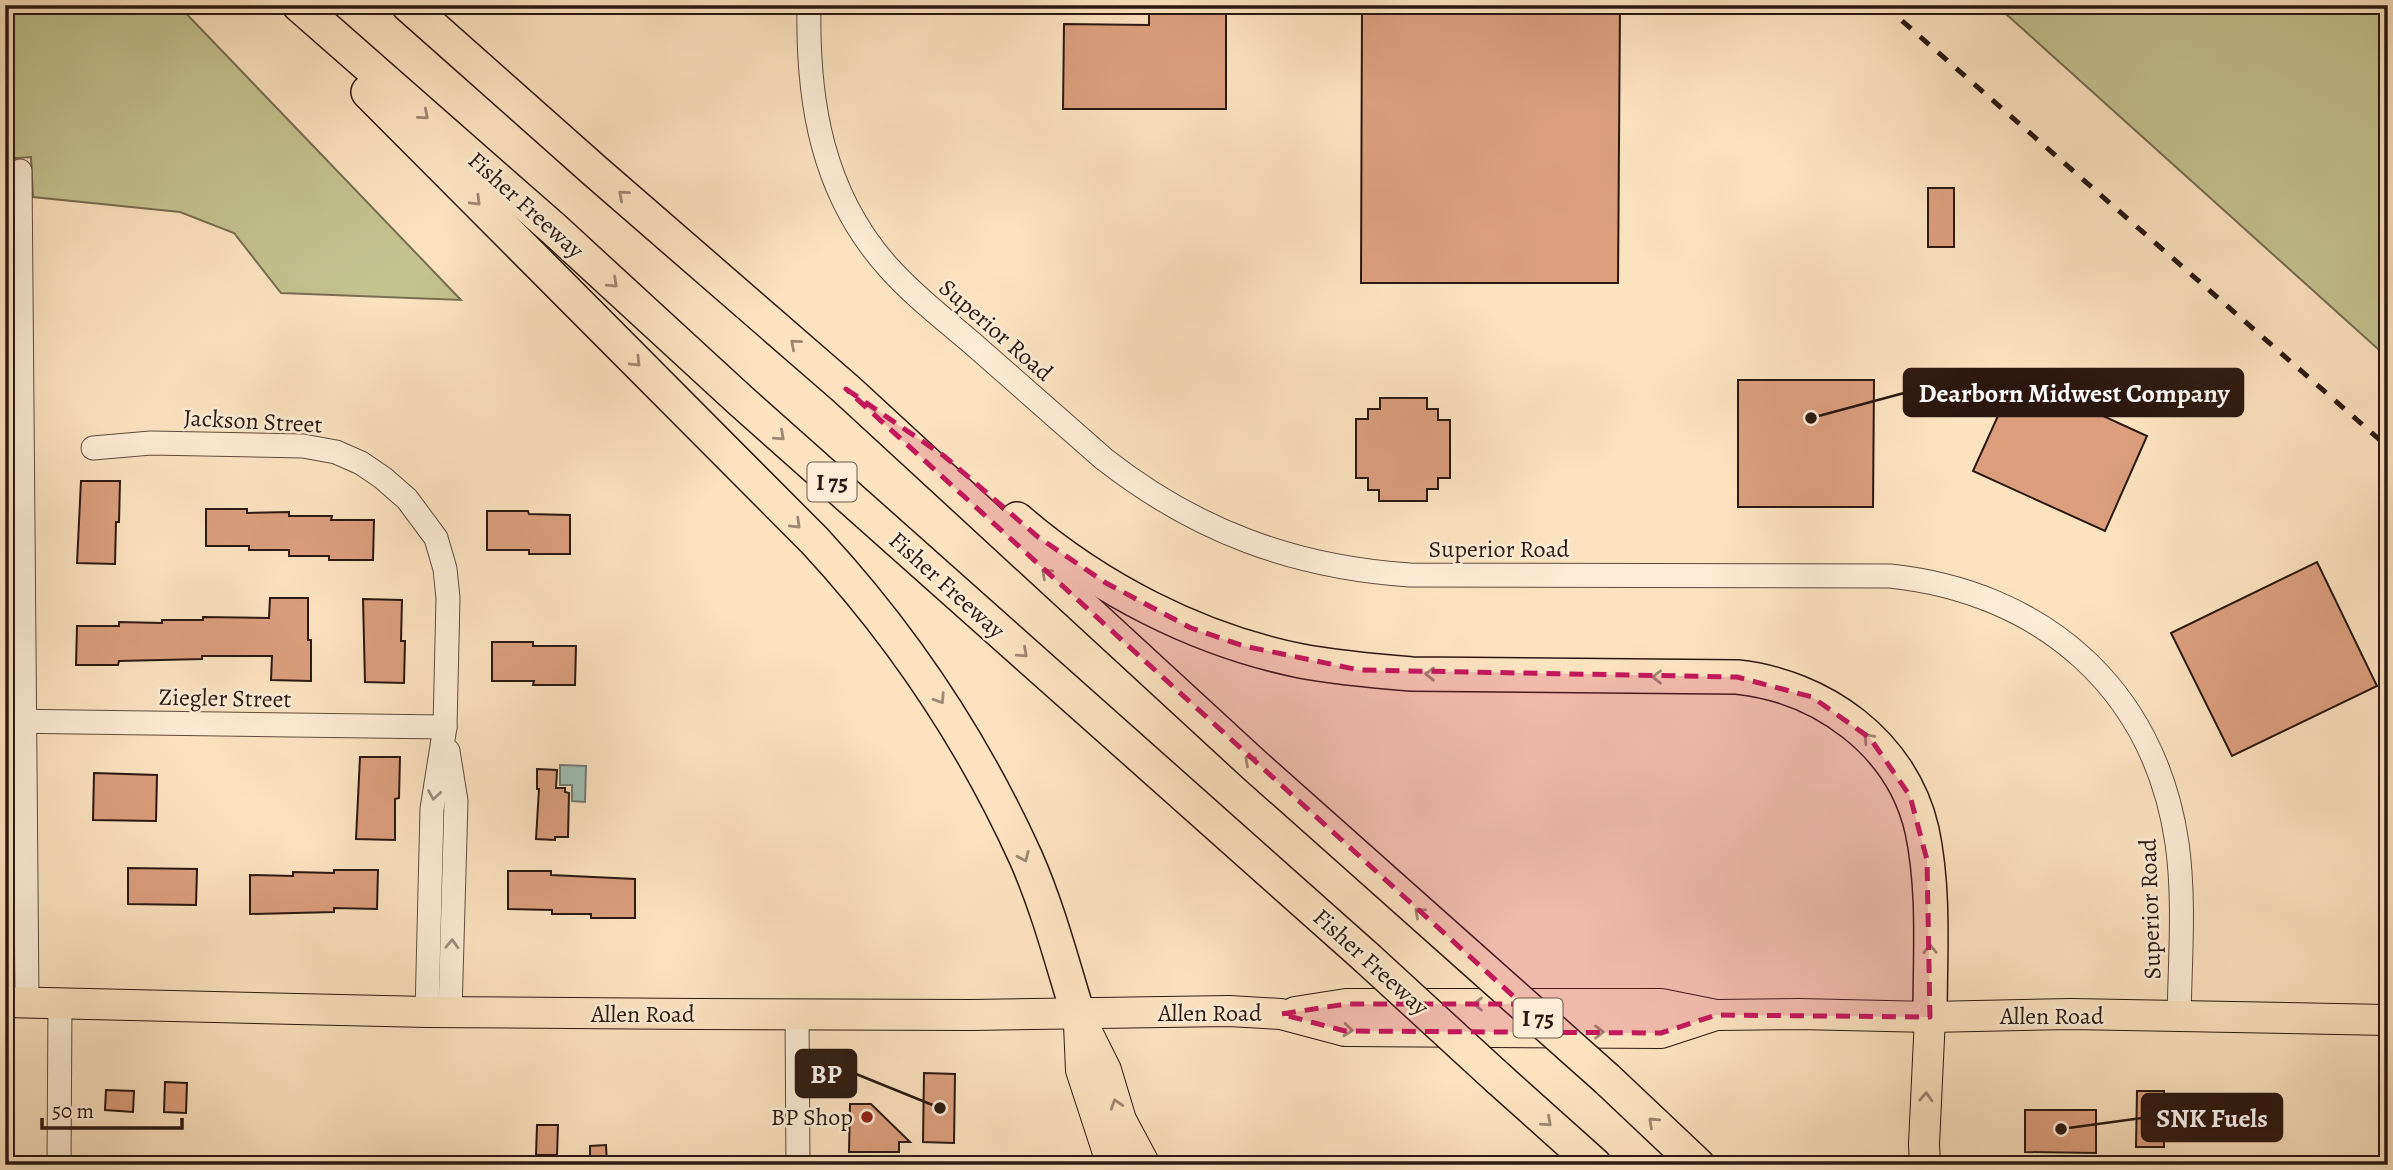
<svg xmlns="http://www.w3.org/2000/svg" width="2393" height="1170" font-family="Alegreya,serif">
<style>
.green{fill:#c3c390;stroke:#786e50;stroke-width:2}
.water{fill:#9fbeb6;stroke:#717c74;stroke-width:2}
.building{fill:#db9f7e;stroke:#2c1810;stroke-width:2}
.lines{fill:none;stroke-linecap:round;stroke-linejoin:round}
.minor-casing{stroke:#604b3c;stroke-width:25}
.major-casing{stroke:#2c1810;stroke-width:32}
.highway-casing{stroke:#2c1810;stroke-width:36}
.minor{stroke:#fdedd6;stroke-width:23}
.major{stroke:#fce3c0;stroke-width:30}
.highway{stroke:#fce3c0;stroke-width:33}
.rail{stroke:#2c1810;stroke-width:5;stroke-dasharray:12 12;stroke-linecap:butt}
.highway-bridge-casing{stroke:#2c1810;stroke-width:36;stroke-linecap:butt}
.highway-bridge{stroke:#fce3c0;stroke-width:33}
.oneway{stroke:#9e8871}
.oneway2{stroke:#9f8d7d}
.marked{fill:#c2185b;fill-opacity:0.2;stroke:#c2185b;stroke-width:5;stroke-dasharray:14 9;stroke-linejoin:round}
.poi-dot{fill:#8f2418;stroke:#fdedd6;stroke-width:2.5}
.labels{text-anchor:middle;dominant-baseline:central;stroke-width:5;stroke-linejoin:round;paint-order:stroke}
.shield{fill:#fdedd6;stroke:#6b584b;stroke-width:2}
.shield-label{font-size:23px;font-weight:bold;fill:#2c1810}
.street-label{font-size:24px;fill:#2c1810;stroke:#fdedd6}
.poi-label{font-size:24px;fill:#2c1810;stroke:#fdedd6;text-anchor:end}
.leader{fill:none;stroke:#2c1810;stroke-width:2.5}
.callout-dot{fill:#2c1810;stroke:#fdedd6;stroke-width:2.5}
.callout{fill:#2c1810;stroke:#2c1810;stroke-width:2.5}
.callout-label{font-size:26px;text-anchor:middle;font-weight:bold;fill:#fff}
</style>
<rect width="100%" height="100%" fill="#fce3c0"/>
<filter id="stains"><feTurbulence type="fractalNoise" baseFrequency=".00286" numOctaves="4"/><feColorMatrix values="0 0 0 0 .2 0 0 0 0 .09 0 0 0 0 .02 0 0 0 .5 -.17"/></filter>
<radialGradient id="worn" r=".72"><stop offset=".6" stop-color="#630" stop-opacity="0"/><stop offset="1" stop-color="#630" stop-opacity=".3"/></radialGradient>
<!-- green -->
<g class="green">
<path d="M 5,5 L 178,5 L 461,300 L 281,293 L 234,233 L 180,212 L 33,197 L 31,157 L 5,159 Z"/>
<path d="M 1996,5 L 2388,5 L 2388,358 Z"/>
</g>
<!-- water -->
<path class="water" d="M 560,765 L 586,766 L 585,802 L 572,801 L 572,785 L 560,785 Z"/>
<!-- building -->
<g class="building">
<path d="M 1362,5 L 1620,5 L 1618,283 L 1361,283 Z"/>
<path d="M 1149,11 L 1226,12 L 1226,109 L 1063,109 L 1064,24 L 1149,25 Z"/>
<rect x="1928" y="188" width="26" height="59"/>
<path d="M 2016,376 L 2147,436 L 2105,531 L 1973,471 Z"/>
<path d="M 1738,380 L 1874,380 L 1873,507 L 1738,507 Z"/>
<path d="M 1380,398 L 1427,398 L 1427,409 L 1438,409 L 1438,420 L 1450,420 L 1450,478 L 1438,478 L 1438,489 L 1427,489 L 1427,501 L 1379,501 L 1379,490 L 1368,490 L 1368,478 L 1356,478 L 1356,419 L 1368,419 L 1368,409 L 1380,409 Z"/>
<path d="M 81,481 L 120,481 L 119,522 L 116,522 L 115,564 L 77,563 Z"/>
<path d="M 206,509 L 247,509 L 247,513 L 289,512 L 289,516 L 332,516 L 331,520 L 374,520 L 373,560 L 329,560 L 329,556 L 289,556 L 289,550 L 249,550 L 249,546 L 206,546 Z"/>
<path d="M 487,511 L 528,511 L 529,514 L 570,515 L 570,554 L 529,554 L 529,550 L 487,550 Z"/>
<path d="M 2317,562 L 2377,686 L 2232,756 L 2171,633 Z"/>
<path d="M 270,598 L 308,598 L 308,640 L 311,640 L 311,681 L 271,680 L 272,656 L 202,656 L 202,659 L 119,661 L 118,665 L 76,665 L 77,626 L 119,626 L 119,622 L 162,623 L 162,620 L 203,620 L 203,617 L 269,618 Z"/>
<path d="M 363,599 L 402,600 L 401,641 L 405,641 L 404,683 L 365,682 Z"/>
<path d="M 492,642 L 533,642 L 533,646 L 576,646 L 575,685 L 533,685 L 534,681 L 492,681 Z"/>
<path d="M 360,757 L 400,757 L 399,798 L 395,799 L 395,840 L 356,839 Z"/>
<path d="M 537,769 L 557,770 L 556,788 L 565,788 L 565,792 L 569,793 L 568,837 L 555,837 L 555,840 L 536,839 L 539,789 L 537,789 Z"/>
<path d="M 94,773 L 157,775 L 156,821 L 93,820 Z"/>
<path d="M 128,868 L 197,869 L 196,905 L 128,904 Z"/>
<path d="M 334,870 L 378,870 L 377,909 L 334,908 L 334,912 L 250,914 L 250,875 L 293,876 L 293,872 L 334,873 Z"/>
<path d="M 508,871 L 551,871 L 551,875 L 635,879 L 635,918 L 591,918 L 591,914 L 552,914 L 552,910 L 508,909 Z"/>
<path d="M 924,1073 L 955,1074 L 954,1143 L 923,1142 Z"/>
<path d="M 165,1082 L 187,1083 L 186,1113 L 164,1112 Z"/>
<path d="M 106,1090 L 134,1091 L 133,1112 L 105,1110 Z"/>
<path d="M 2137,1091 L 2164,1091 L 2164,1147 L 2136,1147 Z"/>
<path d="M 850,1104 L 871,1104 L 910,1142 L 899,1142 L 899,1152 L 849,1152 Z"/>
<path d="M 2025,1110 L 2096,1110 L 2096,1153 L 2025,1152 Z"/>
<path d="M 537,1125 L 558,1125 L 557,1155 L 536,1155 Z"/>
<path d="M 606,1145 L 607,1165 L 590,1165 L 590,1146 Z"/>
</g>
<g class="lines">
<!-- minor casing -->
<g class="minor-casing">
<g id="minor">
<path d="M 809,5 C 807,101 822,194 889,268 C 914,296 944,319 972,343 C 1016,382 1060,420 1104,459 C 1196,531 1293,567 1410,575 L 1890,576 C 2042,592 2154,688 2177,843 C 2185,900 2180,960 2179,1018"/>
<path d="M 20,171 L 27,1002"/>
<path d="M 93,448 L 151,443 L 303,446 L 336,452 L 361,463 L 383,478 L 407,499 L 436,538 L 445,569 L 448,598 L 445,727 L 432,809 L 427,1012"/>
<path d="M 5,721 L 445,727"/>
<path d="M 448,751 L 456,801 L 450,1012"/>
<path d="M 797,1015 L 798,1165"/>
<path d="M 59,1165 L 60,1002"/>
</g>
</g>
<!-- major casing -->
<g class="major-casing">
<g id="major">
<path d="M 5,1002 L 427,1012 L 697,1014 L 971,1015 L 1229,1011 L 1281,1014 L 1345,1031 L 1661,1033 L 1716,1015"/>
<path d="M 1295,1012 L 1346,1004 L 1661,1004 L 1716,1015 L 1799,1014 L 1930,1017 L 2071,1014 L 2388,1020"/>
<path d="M 1078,1014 L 1106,1070 L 1121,1120 L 1145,1165"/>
<path d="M 1079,1025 L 1081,1070 L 1112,1165"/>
<path d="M 1925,1165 L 1924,1144 L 1930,1017"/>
</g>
</g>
<!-- highway casing -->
<g class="highway-casing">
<g id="highway">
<path d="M 299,5 L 554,229 L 740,400 L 1366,957"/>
<path d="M 408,5 L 595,171 L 846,389 L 1252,763 L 1470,957"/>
<path d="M 368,92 L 815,541 C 902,635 973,741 1026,858 C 1048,908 1062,962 1078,1014"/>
<path d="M 1017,519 C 1097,588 1197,640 1301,661 C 1338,668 1375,671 1412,674 L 1737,677 C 1822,686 1902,743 1922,830 C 1935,891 1930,956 1930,1017"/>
<path d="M 1499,1079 L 1595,1165"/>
<path d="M 1607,1079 L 1698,1165"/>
</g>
</g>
<!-- minor -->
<use href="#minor" class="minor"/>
<!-- major -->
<use href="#major" class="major"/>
<!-- highway -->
<use href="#highway" class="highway"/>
<!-- rail -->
<path class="rail" d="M 1884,5 L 2388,447"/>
<!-- highway-bridge casing -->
<g class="highway-bridge-casing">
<g id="highway-bridge">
<path d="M 1366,957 L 1499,1079"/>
<path d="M 1470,957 L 1607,1079"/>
</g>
</g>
<!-- highway-bridge -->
<use href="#highway-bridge" class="highway-bridge"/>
</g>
<!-- one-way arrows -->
<defs><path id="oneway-chevron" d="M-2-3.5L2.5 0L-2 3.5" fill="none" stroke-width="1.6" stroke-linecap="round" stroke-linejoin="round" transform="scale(1.75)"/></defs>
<g class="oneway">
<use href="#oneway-chevron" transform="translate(424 115) rotate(41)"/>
<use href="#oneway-chevron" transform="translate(623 195) rotate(-139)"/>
<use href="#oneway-chevron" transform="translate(476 201) rotate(45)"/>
<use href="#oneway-chevron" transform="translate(613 283) rotate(43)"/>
<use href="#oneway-chevron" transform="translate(795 344) rotate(-139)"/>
<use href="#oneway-chevron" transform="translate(636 362) rotate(45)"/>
<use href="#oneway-chevron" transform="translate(780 436) rotate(42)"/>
<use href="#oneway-chevron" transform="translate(796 524) rotate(44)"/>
<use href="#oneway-chevron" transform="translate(1046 573) rotate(-137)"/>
<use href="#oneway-chevron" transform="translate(1023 653) rotate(42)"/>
<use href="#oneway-chevron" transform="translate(1430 674) rotate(-179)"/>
<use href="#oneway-chevron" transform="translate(1657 677) rotate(-179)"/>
<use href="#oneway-chevron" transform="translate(940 699) rotate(57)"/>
<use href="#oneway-chevron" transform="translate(1868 738) rotate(-133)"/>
<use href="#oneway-chevron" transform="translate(1249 760) rotate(-138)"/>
<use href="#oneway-chevron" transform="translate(1024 857) rotate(66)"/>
<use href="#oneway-chevron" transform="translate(1419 912) rotate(-138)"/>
<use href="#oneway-chevron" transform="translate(1930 949) rotate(-91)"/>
<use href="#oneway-chevron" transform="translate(1478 1004) rotate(180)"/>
<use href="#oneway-chevron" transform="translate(1348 1030) rotate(6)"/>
<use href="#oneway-chevron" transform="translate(1599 1032)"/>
<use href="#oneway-chevron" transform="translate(1926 1097) rotate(-87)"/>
<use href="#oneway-chevron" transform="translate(1116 1104) rotate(-107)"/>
<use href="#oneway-chevron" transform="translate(1547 1122) rotate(42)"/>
<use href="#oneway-chevron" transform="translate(1653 1122) rotate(-137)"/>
</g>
<g class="oneway2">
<use href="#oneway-chevron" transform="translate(434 795) rotate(99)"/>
<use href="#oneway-chevron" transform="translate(452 944) rotate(-88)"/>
</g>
<!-- marked area -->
<path class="marked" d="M 846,389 L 944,456 L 1038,537 L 1106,583 L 1191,628 L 1244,646 L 1359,670 L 1737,677 L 1812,697 L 1870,738 L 1910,796 L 1927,860 L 1930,1017 L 1716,1015 L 1661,1033 L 1345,1031 L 1281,1014 L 1346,1004 L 1522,1004 Z"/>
<!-- markers -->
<circle class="poi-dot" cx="867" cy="1117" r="7"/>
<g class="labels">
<!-- shield labels -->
<g class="shield">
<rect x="807.5" y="462.5" width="49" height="39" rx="5"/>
<rect x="1513.5" y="998.5" width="49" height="39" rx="5"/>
</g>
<g class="shield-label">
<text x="832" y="482">I 75</text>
<text x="1538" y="1018">I 75</text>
</g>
<!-- street labels -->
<g class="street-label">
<text transform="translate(526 205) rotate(42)">Fisher Freeway</text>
<text transform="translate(996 330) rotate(41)">Superior Road</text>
<text transform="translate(253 421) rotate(3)">Jackson Street</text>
<text x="1499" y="549">Superior Road</text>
<text transform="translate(947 585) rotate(42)">Fisher Freeway</text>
<text transform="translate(225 698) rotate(1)">Ziegler Street</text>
<text transform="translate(2150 909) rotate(-92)">Superior Road</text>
<text transform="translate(1371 962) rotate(42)">Fisher Freeway</text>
<text x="1210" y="1013">Allen Road</text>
<text x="643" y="1014">Allen Road</text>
<text x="2052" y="1016">Allen Road</text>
</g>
<!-- poi labels -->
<g class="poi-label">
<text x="853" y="1117">BP Shop</text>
</g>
</g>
<!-- callouts -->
<path class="leader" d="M1811 418L1904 393M940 1108L856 1074M2061 1129L2142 1118"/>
<g class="callout-dot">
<circle cx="1811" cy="418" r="7"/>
<circle cx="940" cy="1108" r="7"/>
<circle cx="2061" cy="1129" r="7"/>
</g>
<g class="callout">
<rect x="1904" y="369" width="339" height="47" rx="7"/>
<rect x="796" y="1050" width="60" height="47" rx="7"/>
<rect x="2142" y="1094" width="140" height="47" rx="7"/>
</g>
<g class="callout-label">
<text x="2074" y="402">Dearborn Midwest Company</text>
<text x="826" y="1083">BP</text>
<text x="2212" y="1127">SNK Fuels</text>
</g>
<!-- margin -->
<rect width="2393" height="1170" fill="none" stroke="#fce3c0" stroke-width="28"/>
<rect x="7" y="7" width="2379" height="1156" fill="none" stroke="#2c1810" stroke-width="3.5"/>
<rect x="14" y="14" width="2365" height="1142" fill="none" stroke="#2c1810" stroke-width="2"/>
<!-- scale -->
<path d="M42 1118v10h140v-10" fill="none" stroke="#2c1810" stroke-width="3.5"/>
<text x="52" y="1118" font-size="21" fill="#2c1810" stroke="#fdedd6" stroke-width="5" paint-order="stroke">50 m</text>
<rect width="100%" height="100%" filter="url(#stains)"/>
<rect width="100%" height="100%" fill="url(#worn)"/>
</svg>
